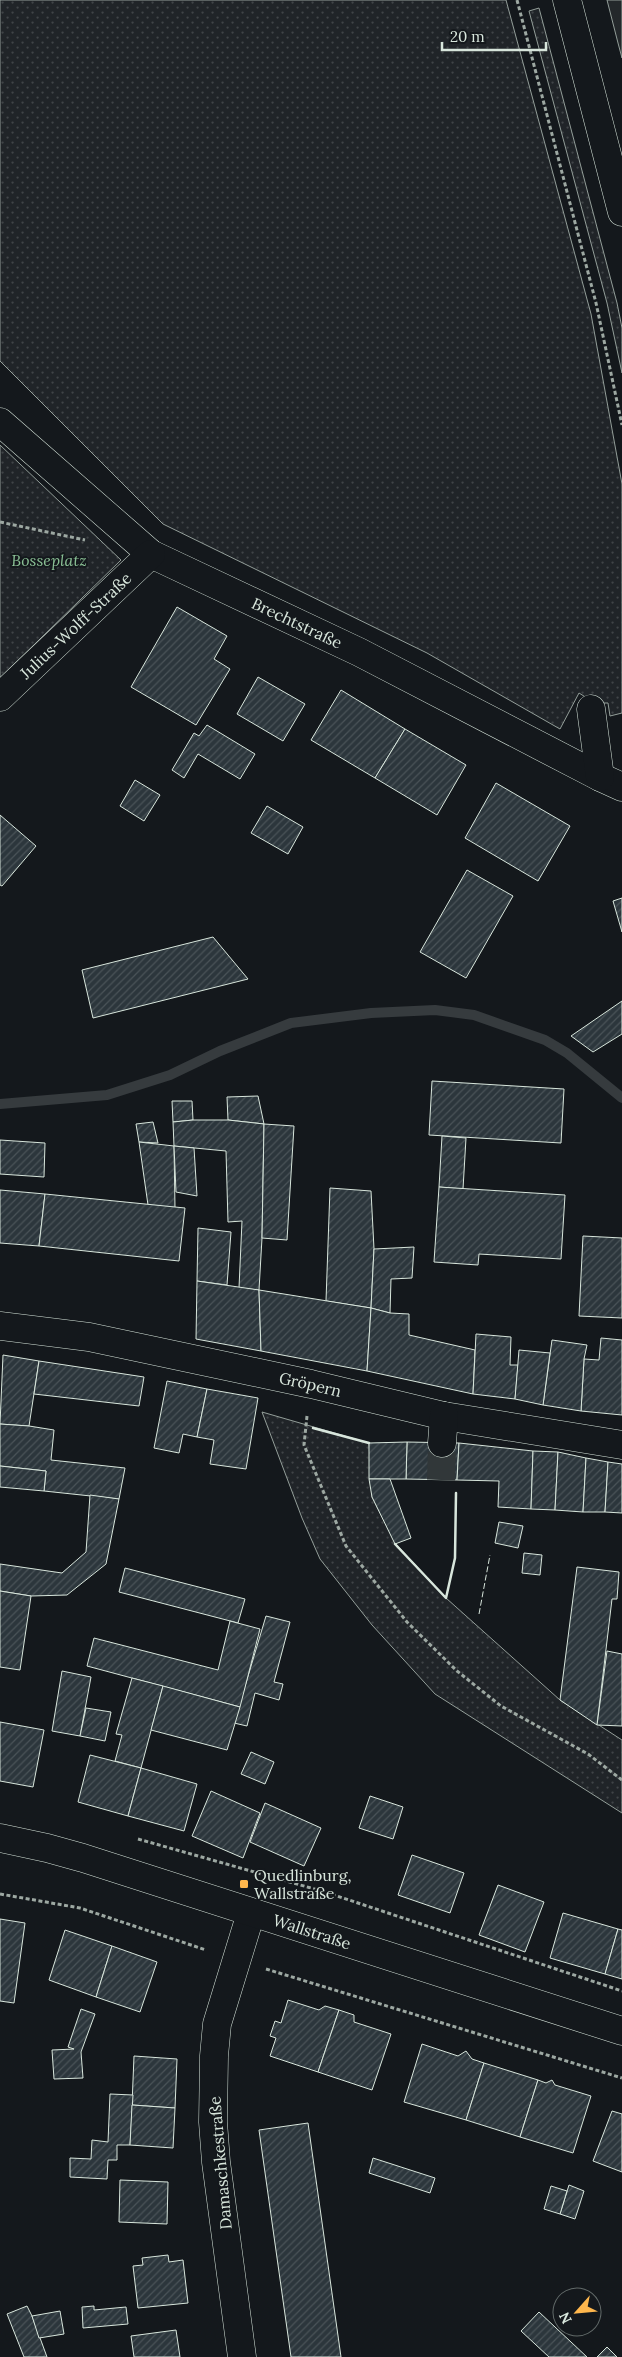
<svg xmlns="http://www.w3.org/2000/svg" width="622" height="2357" font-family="Lora,serif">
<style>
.grass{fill:url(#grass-dots);stroke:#939e99}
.parking{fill:#24282b;stroke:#939e99}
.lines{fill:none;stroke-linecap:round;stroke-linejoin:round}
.stream{stroke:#363b3e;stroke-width:10}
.building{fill:url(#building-hatch);stroke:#d8e6dc}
.minor-tunnel{stroke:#313739;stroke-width:28;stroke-dasharray:28 14;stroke-linecap:butt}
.minor-casing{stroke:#d8e6dc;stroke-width:29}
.major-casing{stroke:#d8e6dc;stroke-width:29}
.path{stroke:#9da8a2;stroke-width:3;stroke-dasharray:4 2.5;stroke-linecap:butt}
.minor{stroke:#14181c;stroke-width:28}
.major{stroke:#14181c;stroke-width:28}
.fence{stroke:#d8e6dc;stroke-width:1;stroke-dasharray:6 2.5;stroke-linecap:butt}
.wall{stroke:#d8e6dc;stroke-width:2.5}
.poi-dot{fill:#ffb74d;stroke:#14181c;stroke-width:2}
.labels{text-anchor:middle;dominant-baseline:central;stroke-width:4;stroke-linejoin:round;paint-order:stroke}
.park-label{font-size:16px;font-style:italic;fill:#8ac095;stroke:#14181c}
.street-label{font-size:16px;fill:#d8e6dc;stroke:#14181c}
.poi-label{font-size:16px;fill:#d8e6dc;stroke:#14181c;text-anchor:start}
</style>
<defs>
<pattern id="grass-dots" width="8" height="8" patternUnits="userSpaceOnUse" patternTransform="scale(1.25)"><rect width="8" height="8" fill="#202428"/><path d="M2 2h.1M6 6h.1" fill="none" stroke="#404447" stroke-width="1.8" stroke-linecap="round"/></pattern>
<pattern id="building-hatch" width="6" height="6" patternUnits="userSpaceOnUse" patternTransform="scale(1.25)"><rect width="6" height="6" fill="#2c363c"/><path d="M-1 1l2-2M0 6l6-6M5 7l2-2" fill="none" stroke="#4a5358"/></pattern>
</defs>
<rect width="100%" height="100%" fill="#14181c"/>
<!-- grass -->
<g class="grass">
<path d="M 0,0 L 506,0 L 591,314 L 622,484 L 622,713 L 610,716 L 608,703 L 595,703 L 579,693 L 560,729 L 427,653 L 163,524 L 0,361 Z"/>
<path d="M 539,8 L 617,303 L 622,328 L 622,373 L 607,303 L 529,11 Z"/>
<path d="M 0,445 L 121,560 L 0,678 Z"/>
<path d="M 262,1412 L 369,1443 L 372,1497 L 396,1544 L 446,1598 L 560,1700 L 622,1740 L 622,1813 L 435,1694 L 372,1625 L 320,1559 L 302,1518 Z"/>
</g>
<!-- parking -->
<path class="parking" d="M 607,0 L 622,0 L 622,58 L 618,43 Z"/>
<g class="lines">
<!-- stream -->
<path class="stream" d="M 0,1104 L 107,1095 L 170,1075 L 220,1051 L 291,1023 L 371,1013 L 435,1010 L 474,1015 L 545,1040 L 567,1053 L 622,1098"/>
</g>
<!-- building -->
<g class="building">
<path d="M 177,607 L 227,636 L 214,659 L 230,669 L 196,725 L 131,687 Z"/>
<path d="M 258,677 L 305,704 L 283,741 L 237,714 Z"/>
<path d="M 341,690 L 405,729 L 375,778 L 311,740 Z"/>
<path d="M 207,725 L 255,754 L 240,779 L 198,754 L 184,778 L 172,770 L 194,733 L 199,736 Z"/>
<path d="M 405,729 L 466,765 L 437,815 L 375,778 Z"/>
<path d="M 135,780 L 160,795 L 144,821 L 120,806 Z"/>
<path d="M 496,783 L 570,826 L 538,881 L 465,838 Z"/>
<path d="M 267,806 L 303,827 L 288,854 L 251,833 Z"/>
<path d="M 0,815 L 36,846 L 2,886 L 0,885 Z"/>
<path d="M 467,870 L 513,896 L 466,978 L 420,952 Z"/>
<path d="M 622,898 L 622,932 L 613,901 Z"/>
<path d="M 213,937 L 248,979 L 93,1018 L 82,970 Z"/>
<path d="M 622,1001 L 622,1034 L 593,1052 L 571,1036 Z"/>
<path d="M 432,1081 L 564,1089 L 561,1143 L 429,1135 Z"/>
<path d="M 258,1096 L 264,1124 L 228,1120 L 227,1097 Z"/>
<path d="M 172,1101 L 192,1101 L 193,1120 L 173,1122 Z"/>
<path d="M 193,1120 L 228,1120 L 264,1124 L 262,1238 L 259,1290 L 239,1288 L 242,1221 L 228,1222 L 226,1151 L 174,1146 L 173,1122 Z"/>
<path d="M 153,1122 L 158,1143 L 139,1142 L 136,1124 Z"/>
<path d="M 264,1124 L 294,1126 L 287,1240 L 262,1238 Z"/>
<path d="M 442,1136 L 466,1138 L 463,1189 L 439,1187 Z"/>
<path d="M 0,1140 L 45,1143 L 44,1177 L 0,1174 Z"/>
<path d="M 139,1142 L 174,1146 L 175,1208 L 148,1205 Z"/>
<path d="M 174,1146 L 194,1148 L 197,1196 L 176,1192 Z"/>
<path d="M 439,1187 L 565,1195 L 561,1259 L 479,1254 L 478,1265 L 434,1262 Z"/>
<path d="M 330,1188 L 371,1191 L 374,1249 L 371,1308 L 326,1301 Z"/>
<path d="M 0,1190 L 45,1194 L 39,1246 L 0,1243 Z"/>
<path d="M 45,1194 L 185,1208 L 179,1261 L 39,1246 Z"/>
<path d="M 198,1228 L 231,1232 L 227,1285 L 197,1281 Z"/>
<path d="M 583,1236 L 622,1238 L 622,1318 L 579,1316 Z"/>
<path d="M 414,1247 L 412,1278 L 391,1279 L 390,1313 L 371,1308 L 374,1249 Z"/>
<path d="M 197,1281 L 259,1290 L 261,1351 L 196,1339 Z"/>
<path d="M 259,1290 L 371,1308 L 367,1371 L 261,1351 Z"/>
<path d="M 371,1308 L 390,1313 L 409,1314 L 409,1335 L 475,1350 L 473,1394 L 367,1371 Z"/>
<path d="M 476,1334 L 511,1337 L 510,1365 L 518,1365 L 515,1399 L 473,1394 Z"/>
<path d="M 601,1338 L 622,1340 L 622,1415 L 581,1411 L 584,1359 L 599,1360 Z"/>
<path d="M 552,1340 L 587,1345 L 584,1359 L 581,1411 L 543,1405 Z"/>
<path d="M 519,1350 L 550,1353 L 543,1405 L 515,1399 Z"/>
<path d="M 3,1355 L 39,1361 L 29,1426 L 0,1424 Z"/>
<path d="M 39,1361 L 144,1377 L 139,1406 L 34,1394 Z"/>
<path d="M 167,1381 L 207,1389 L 197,1437 L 183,1434 L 179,1453 L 154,1448 Z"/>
<path d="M 207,1389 L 258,1398 L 246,1469 L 210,1464 L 214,1440 L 197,1437 Z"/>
<path d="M 0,1424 L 29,1426 L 54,1430 L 51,1460 L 125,1468 L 119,1499 L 44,1491 L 46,1471 L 0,1466 Z"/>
<path d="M 407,1442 L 459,1443 L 457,1480 L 406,1479 Z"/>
<path d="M 407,1442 L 406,1479 L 369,1479 L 369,1443 Z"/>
<path d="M 459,1443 L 533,1451 L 531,1509 L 498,1507 L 499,1481 L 457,1480 Z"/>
<path d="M 533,1451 L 558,1452 L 555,1510 L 531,1509 Z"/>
<path d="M 558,1452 L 586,1458 L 583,1512 L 555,1510 Z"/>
<path d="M 586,1458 L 608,1462 L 605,1512 L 583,1512 Z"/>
<path d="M 608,1462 L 622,1464 L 622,1513 L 605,1512 Z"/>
<path d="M 0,1466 L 46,1471 L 44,1491 L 0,1487 Z"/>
<path d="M 369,1479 L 390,1479 L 411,1538 L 395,1544 L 372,1497 Z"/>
<path d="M 90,1495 L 119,1499 L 106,1564 L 67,1595 L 31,1596 L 0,1591 L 0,1564 L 62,1573 L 86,1552 Z"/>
<path d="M 499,1522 L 523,1526 L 518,1548 L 495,1543 Z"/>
<path d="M 524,1553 L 542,1555 L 540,1575 L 522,1573 Z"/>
<path d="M 577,1567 L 619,1572 L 617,1599 L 612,1599 L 597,1725 L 560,1700 Z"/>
<path d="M 125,1568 L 245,1599 L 238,1623 L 119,1592 Z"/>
<path d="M 0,1591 L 31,1596 L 20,1670 L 0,1667 Z"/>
<path d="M 266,1616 L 290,1622 L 274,1682 L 283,1684 L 279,1700 L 255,1693 L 247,1726 L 234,1723 Z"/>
<path d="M 230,1621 L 260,1629 L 240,1707 L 87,1666 L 94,1638 L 218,1670 Z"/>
<path d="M 607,1651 L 622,1654 L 622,1726 L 597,1725 Z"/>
<path d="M 62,1671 L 91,1677 L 80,1736 L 52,1731 Z"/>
<path d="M 132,1678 L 163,1686 L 141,1768 L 115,1761 L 122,1735 L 116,1734 Z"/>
<path d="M 163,1686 L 240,1707 L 227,1750 L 151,1730 Z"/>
<path d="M 86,1708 L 111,1712 L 105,1741 L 80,1736 Z"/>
<path d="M 0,1722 L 44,1730 L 33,1787 L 0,1781 Z"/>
<path d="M 251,1752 L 274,1762 L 265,1784 L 241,1774 Z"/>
<path d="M 90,1755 L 141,1768 L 128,1816 L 78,1802 Z"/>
<path d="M 141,1768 L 197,1784 L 184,1831 L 128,1816 Z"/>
<path d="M 211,1791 L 260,1813 L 243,1858 L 192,1836 Z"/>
<path d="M 370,1796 L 403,1807 L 393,1839 L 359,1828 Z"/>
<path d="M 265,1803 L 321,1828 L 304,1866 L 250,1842 Z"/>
<path d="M 412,1855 L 464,1873 L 450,1913 L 398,1895 Z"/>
<path d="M 498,1885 L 544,1902 L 525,1952 L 479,1935 Z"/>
<path d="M 563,1913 L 618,1929 L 605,1974 L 550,1958 Z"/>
<path d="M 0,1919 L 25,1923 L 14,2003 L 0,2001 Z"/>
<path d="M 618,1929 L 622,1930 L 622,1979 L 605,1974 Z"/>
<path d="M 65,1930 L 112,1946 L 96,1997 L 49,1980 Z"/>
<path d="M 112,1946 L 157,1962 L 140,2012 L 96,1997 Z"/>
<path d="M 288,2000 L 319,2010 L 325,2006 L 339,2010 L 318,2072 L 270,2056 L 276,2038 L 270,2036 L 275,2021 L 281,2023 Z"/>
<path d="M 81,2009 L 95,2014 L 81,2052 L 83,2078 L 54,2079 L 52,2050 L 74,2049 L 68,2047 Z"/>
<path d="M 339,2010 L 354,2015 L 354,2022 L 391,2034 L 372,2090 L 318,2072 Z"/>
<path d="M 422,2044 L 458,2056 L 466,2051 L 472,2059 L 484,2063 L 466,2120 L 404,2102 Z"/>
<path d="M 134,2056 L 177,2059 L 175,2108 L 132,2105 Z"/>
<path d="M 484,2063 L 538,2080 L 520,2137 L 466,2120 Z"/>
<path d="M 538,2080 L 546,2083 L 552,2080 L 555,2085 L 591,2096 L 573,2153 L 520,2137 Z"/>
<path d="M 110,2094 L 133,2095 L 130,2145 L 117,2145 L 117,2160 L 108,2160 L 107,2179 L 70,2177 L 70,2158 L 91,2159 L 92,2140 L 108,2142 Z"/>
<path d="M 132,2105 L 175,2108 L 173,2148 L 130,2145 Z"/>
<path d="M 612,2111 L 622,2114 L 622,2172 L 593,2161 Z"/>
<path d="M 308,2123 L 341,2357 L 291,2357 L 259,2130 Z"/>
<path d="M 373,2158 L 435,2178 L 430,2193 L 369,2173 Z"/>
<path d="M 120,2180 L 168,2182 L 167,2224 L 119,2222 Z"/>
<path d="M 569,2185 L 584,2191 L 575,2219 L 560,2214 Z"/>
<path d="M 551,2186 L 567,2191 L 560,2214 L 544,2209 Z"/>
<path d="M 168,2255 L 169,2262 L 183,2260 L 188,2303 L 138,2308 L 133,2266 L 143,2265 L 142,2258 Z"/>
<path d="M 27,2306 L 32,2316 L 47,2357 L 24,2357 L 7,2314 Z"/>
<path d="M 94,2306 L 94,2310 L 126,2307 L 128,2324 L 83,2328 L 82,2307 Z"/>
<path d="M 60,2311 L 64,2334 L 39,2338 L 32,2316 Z"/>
<path d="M 539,2312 L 587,2357 L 549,2357 L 521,2331 Z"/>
<path d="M 176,2330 L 180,2357 L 134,2357 L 131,2336 Z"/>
<path d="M 607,2347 L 617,2357 L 597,2357 Z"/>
</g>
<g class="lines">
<!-- minor-tunnel -->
<path class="minor-tunnel" d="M 441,1480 L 442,1443"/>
<!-- minor casing -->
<g class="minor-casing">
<g id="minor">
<path id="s1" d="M 0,422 L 151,554 L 359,652 L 600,777 L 622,787"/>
<path id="s2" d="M 0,697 L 151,554"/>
<path d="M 591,709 L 600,777"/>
<path id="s3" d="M 0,1326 L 89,1337 L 311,1384 L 444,1416 L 622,1445"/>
<path d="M 442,1443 L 444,1416"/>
<path d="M 242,2357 L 216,2162 L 213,2122 L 214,2056 L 217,2024 L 251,1913"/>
</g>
</g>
<!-- major casing -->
<g class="major-casing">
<g id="major">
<path d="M 567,0 L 622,212"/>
<path id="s4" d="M 0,1838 L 47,1848 L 83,1858 L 622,2031"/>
</g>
</g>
<!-- path -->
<g class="path">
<path d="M 517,0 L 596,303 L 622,425"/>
<path d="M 0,522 L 85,540"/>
<path d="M 307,1416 L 304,1445 L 346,1546 L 407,1622 L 457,1671 L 501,1706 L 588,1754 L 622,1780"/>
<path d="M 138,1839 L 325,1892 L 622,1991"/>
<path d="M 0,1894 L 80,1908 L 206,1950"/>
<path d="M 266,1969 L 622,2078"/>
</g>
<!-- minor -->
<use href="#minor" class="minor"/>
<!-- major -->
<use href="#major" class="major"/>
<!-- fence -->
<path class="fence" d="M 479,1614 L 490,1555"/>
<!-- wall -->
<g class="wall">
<path d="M 313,1428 L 369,1443"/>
<path d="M 395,1544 L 446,1598 L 455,1558 L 456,1493"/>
</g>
</g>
<!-- markers -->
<rect class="poi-dot" x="239" y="1879" width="10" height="10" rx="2.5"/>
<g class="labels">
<!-- park labels -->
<g class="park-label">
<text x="49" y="560">Bosseplatz</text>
</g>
<!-- street labels -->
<g class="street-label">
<text stroke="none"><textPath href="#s1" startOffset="362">Brechtstraße</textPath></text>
<text stroke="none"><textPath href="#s2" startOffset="104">Julius-Wolff-Straße</textPath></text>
<text stroke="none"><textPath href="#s3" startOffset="316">Gröpern</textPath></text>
<text stroke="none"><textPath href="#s4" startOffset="326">Wallstraße</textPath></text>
<text transform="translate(220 2163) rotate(-95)">Damaschkestraße</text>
</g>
<!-- poi labels -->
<g class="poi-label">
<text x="254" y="1875">Quedlinburg,<tspan x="254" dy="18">Wallstraße</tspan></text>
</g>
</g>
<!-- north arrow -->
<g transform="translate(577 2312) rotate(243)"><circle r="24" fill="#14181c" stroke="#626a69"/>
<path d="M0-4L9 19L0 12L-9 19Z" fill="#ffb74d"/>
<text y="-8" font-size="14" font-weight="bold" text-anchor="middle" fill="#d8e6dc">N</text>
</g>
<!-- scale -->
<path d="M442 42v8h104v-8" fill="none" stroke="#d8e6dc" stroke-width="2.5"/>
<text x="450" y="42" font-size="15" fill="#d8e6dc" stroke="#14181c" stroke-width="4" paint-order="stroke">20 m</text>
</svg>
